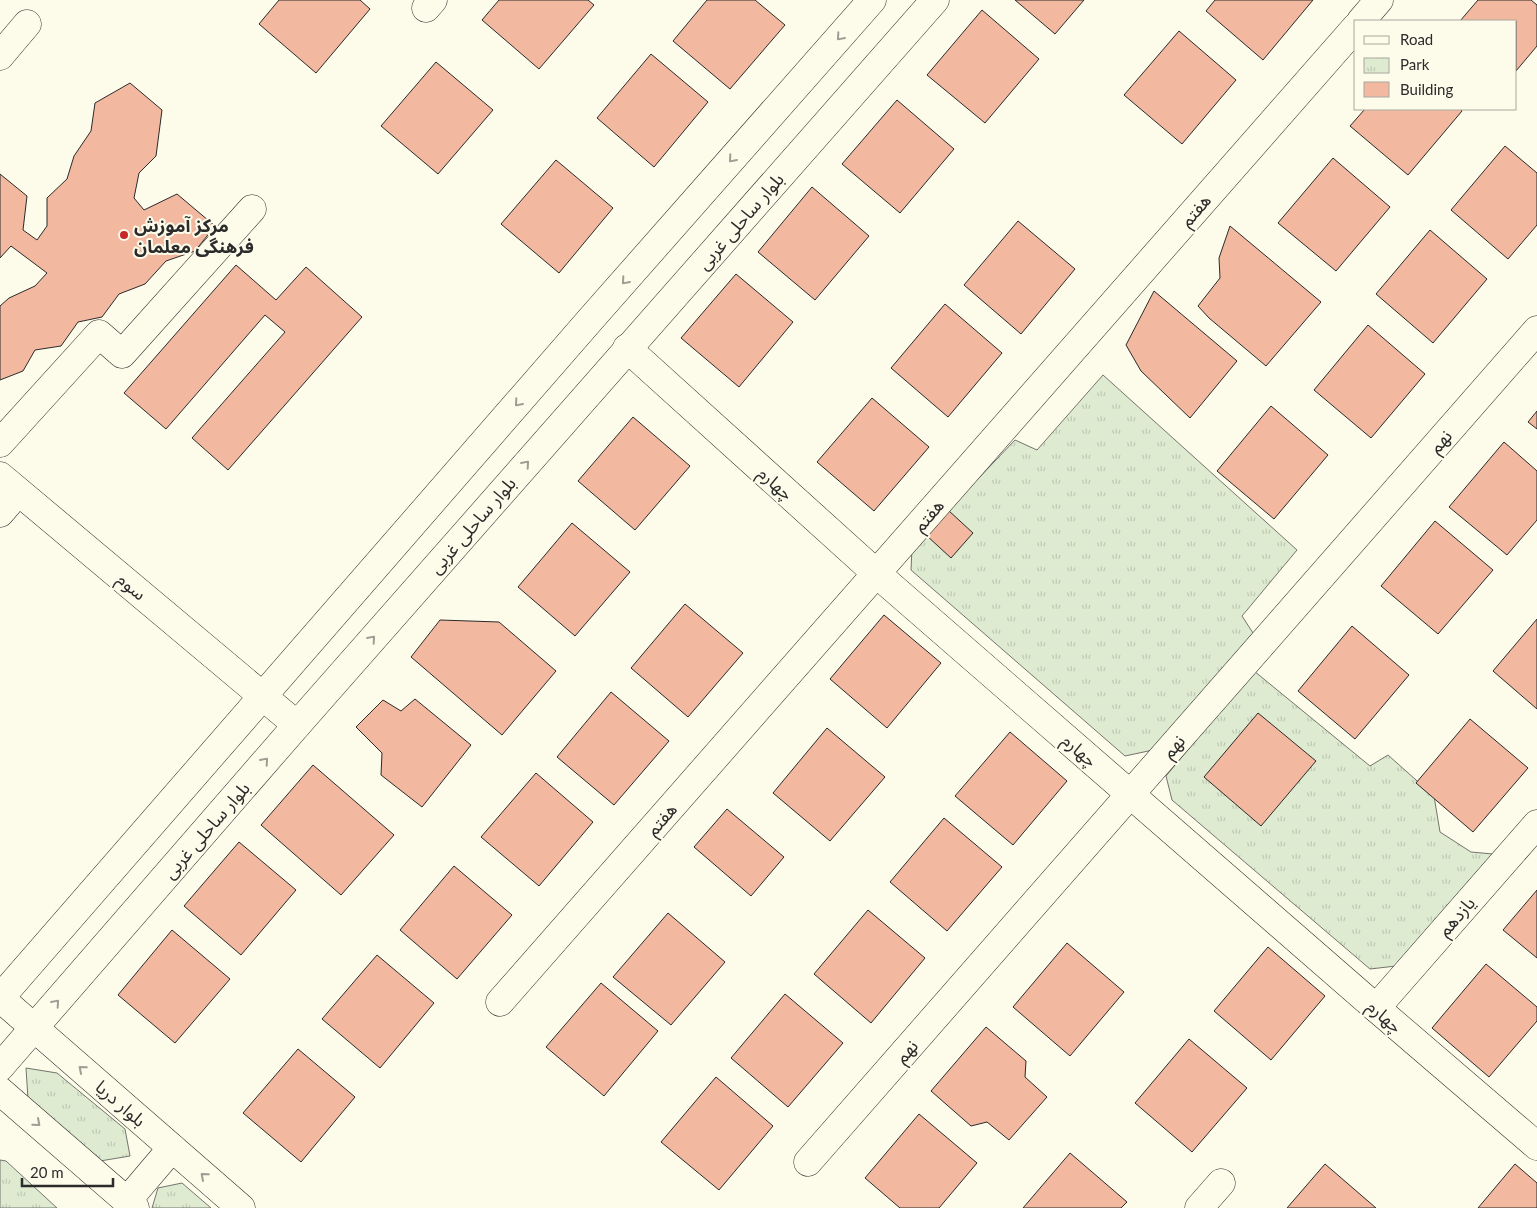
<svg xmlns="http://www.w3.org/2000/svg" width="1537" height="1208" font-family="Lato,'Noto Sans Arabic',sans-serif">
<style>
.park{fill:url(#park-tufts);stroke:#74746e}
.building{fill:#f2b8a0;stroke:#2b2b2b}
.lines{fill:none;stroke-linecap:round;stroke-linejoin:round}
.minor-casing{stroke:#2b2b2b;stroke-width:29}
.minor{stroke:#fdfbea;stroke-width:28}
.oneway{stroke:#9e9d94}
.poi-dot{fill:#c62828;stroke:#fdfbea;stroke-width:2}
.labels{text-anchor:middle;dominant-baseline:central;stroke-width:4;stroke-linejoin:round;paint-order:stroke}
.street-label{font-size:18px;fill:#2b2b2b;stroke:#fdfbea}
.poi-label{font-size:18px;font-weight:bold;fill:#2b2b2b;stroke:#fdfbea;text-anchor:start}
</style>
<defs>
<pattern id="park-tufts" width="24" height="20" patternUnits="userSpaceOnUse" patternTransform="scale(1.25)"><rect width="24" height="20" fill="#deebd1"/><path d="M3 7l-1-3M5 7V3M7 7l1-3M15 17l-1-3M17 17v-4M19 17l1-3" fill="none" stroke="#bfcab4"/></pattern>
</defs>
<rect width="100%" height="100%" fill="#fdfbea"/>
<!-- park -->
<g class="park">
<path d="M 1103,375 L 1297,550 L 1242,616 L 1253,633 L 1153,750 L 1125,756 L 911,570 L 912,548 L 1015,440 L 1037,450 Z"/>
<path d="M 1254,671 L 1370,766 L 1388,755 L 1434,796 L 1440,832 L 1471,852 L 1493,854 L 1396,966 L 1370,969 L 1172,800 L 1166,776 Z"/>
<path d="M 26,1068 L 57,1073 L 125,1129 L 130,1156 L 100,1161 L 28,1099 Z"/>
<path d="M 0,1160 L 6,1161 L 57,1208 L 0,1208 Z"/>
<path d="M 182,1183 L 211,1208 L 152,1208 L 158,1188 Z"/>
</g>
<!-- building -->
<g class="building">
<path d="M 279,0 L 360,0 L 370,9 L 316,73 L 259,24 Z"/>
<path d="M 499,0 L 588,0 L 594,5 L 539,69 L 482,20 Z"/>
<path d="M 707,0 L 755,0 L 785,25 L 730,89 L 673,41 Z"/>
<path d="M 1015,0 L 1084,0 L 1055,34 Z"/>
<path d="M 1215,0 L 1313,0 L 1263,60 L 1206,11 Z"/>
<path d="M 1478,0 L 1531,0 L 1537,5 L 1537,46 L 1516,71 L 1516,21 L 1460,21 Z"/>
<path d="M 982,10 L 1039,59 L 985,123 L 927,75 Z"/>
<path d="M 1179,31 L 1236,80 L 1182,144 L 1124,95 Z"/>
<path d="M 651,54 L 708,102 L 654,167 L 597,118 Z"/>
<path d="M 436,62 L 493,110 L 438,174 L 381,126 Z"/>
<path d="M 130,83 L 162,110 L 156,156 L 139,173 L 134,198 L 144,210 L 177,194 L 215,226 L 195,251 L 166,261 L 145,284 L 119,294 L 102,317 L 78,322 L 61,346 L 35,350 L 23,371 L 0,380 L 0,306 L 9,298 L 35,286 L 47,273 L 11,246 L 0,258 L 0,174 L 27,196 L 23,230 L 37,240 L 47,226 L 47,198 L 67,179 L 74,156 L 91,131 L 95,103 Z"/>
<path d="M 897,100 L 954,149 L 900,213 L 842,164 Z"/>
<path d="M 1365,109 L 1460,109 L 1462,111 L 1408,175 L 1350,126 Z"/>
<path d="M 1505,146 L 1537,173 L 1537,225 L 1508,259 L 1451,210 Z"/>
<path d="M 1333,158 L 1390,207 L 1336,271 L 1278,223 Z"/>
<path d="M 556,160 L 613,208 L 559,273 L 501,224 Z"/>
<path d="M 812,187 L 869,236 L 815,300 L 758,252 Z"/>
<path d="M 1018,221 L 1075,269 L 1021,334 L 964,285 Z"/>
<path d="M 1230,226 L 1321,302 L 1266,366 L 1209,318 L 1198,306 L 1220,278 L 1219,258 Z"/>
<path d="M 1430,230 L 1487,279 L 1433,343 L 1376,294 Z"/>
<path d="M 236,265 L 276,300 L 306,267 L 362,317 L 228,470 L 192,438 L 285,332 L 265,315 L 166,429 L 124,393 Z"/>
<path d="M 736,274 L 793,322 L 739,387 L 681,338 Z"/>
<path d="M 1154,291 L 1237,361 L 1190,418 L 1141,371 L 1126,345 Z"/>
<path d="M 945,304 L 1002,353 L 948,417 L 891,368 Z"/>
<path d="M 1368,325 L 1425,374 L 1371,438 L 1314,390 Z"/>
<path d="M 872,398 L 929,447 L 874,511 L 817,462 Z"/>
<path d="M 1271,406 L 1328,455 L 1274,519 L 1217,471 Z"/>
<path d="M 1537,411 L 1537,429 L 1528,422 Z"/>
<path d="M 633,417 L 690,466 L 635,530 L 578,481 Z"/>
<path d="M 1504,442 L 1537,471 L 1537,520 L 1507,555 L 1449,507 Z"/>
<path d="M 948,510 L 973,533 L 951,558 L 926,535 Z"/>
<path d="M 1435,521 L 1493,570 L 1438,634 L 1381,586 Z"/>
<path d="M 572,523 L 630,572 L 575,636 L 518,587 Z"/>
<path d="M 685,604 L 743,653 L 688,717 L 631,668 Z"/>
<path d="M 884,615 L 941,663 L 887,728 L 830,679 Z"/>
<path d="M 1537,619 L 1537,709 L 1493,671 Z"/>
<path d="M 440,620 L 499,622 L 556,671 L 502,735 L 411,657 Z"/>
<path d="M 1352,626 L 1409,675 L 1355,739 L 1298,691 Z"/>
<path d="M 611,692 L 669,741 L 614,805 L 557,757 Z"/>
<path d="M 415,699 L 471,745 L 422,807 L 381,775 L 382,753 L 356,727 L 383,700 L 401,711 Z"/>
<path d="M 1258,713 L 1316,761 L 1261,826 L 1204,777 Z"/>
<path d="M 1470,719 L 1528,768 L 1473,832 L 1416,783 Z"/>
<path d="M 827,728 L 885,777 L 830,841 L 773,793 Z"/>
<path d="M 1010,732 L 1067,781 L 1013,845 L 955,796 Z"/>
<path d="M 313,765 L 394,835 L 341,895 L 261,825 Z"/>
<path d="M 536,773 L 593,822 L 539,886 L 481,837 Z"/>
<path d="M 727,809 L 784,857 L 751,896 L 694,847 Z"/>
<path d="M 944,818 L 1002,867 L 947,931 L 890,882 Z"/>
<path d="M 239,842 L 296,890 L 241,955 L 184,906 Z"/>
<path d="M 454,866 L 512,915 L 457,979 L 400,930 Z"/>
<path d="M 1537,890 L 1537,958 L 1503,930 Z"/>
<path d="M 868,910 L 925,958 L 871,1023 L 814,974 Z"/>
<path d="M 668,913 L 725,962 L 671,1025 L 613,977 Z"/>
<path d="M 172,930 L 230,979 L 175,1043 L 118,995 Z"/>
<path d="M 1067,943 L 1124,992 L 1070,1056 L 1013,1007 Z"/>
<path d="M 1268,947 L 1325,996 L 1271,1060 L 1214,1011 Z"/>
<path d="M 377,955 L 434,1003 L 380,1068 L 322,1019 Z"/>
<path d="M 1486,964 L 1537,1007 L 1537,1021 L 1489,1077 L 1432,1028 Z"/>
<path d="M 601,983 L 658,1031 L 604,1096 L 546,1047 Z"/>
<path d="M 785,994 L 843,1043 L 788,1107 L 731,1058 Z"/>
<path d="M 986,1027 L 1026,1061 L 1025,1077 L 1047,1097 L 1009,1140 L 987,1122 L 971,1126 L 931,1091 Z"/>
<path d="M 1189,1039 L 1247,1088 L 1192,1152 L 1135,1103 Z"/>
<path d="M 298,1049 L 355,1097 L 301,1162 L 243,1113 Z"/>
<path d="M 716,1077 L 773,1126 L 719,1190 L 661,1142 Z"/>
<path d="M 919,1114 L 977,1163 L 939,1208 L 900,1208 L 865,1178 Z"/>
<path d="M 1070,1153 L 1127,1202 L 1121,1208 L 1023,1208 Z"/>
<path d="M 1325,1164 L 1376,1208 L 1287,1208 Z"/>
<path d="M 1515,1164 L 1537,1183 L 1537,1208 L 1478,1208 Z"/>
</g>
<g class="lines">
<!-- minor casing -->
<g class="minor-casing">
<g id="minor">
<path d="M 426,8 L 433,0"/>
<path d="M 1361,21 L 1379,0"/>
<path d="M 0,56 L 27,24"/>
<path d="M 627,348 L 877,574 L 1376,1008 L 1537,1146"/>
<path d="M 0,443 L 99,334 L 122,354 L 252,209"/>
<path d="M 0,476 L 297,725"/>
<path d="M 0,513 L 18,492"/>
<path d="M 0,998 L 590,320 L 872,0"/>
<path d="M 0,998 L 241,1208"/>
<path d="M 500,1002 L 1356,27"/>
<path d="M 1376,1008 L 1537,824"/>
<path d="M 0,1067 L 297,725 L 935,0"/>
<path d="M 0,1091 L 135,1208"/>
<path d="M 808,1162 L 1537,330"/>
<path d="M 127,1201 L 172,1148"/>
<path d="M 1199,1208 L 1221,1183"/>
</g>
</g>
<!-- minor -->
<use href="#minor" class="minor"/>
</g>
<!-- one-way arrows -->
<defs><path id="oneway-chevron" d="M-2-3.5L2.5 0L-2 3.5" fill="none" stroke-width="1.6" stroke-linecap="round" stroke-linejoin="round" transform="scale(1.25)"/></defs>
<g class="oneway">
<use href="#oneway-chevron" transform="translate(840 37) rotate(131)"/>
<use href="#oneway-chevron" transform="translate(732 159) rotate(131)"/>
<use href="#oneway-chevron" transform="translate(625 281) rotate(131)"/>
<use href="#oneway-chevron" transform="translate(518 403) rotate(131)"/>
<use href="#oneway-chevron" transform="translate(526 464) rotate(-49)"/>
<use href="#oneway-chevron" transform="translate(372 639) rotate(-49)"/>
<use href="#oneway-chevron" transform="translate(265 761) rotate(-49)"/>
<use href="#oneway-chevron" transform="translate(56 1003) rotate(-49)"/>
<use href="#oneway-chevron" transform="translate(82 1069) rotate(-139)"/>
<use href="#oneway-chevron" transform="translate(37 1123) rotate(41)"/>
<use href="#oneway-chevron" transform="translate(204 1176) rotate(-139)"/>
</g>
<!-- markers -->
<circle class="poi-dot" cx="124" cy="235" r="5"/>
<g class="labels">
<!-- street labels -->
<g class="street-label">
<text transform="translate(1195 210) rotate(-49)">هفتم</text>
<text transform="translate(740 221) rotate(-49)">بلوار ساحلی غربی</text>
<text transform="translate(1440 441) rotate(-49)">نهم</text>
<text transform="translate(776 483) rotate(42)">چهارم</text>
<text transform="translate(928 515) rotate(-49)">هفتم</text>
<text transform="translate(472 525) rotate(-49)">بلوار ساحلی غربی</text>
<text transform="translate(132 586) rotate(40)">سوم</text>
<text transform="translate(1173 746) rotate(-49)">نهم</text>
<text transform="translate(1080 750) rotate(41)">چهارم</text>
<text transform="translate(661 819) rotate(-49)">هفتم</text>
<text transform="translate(206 830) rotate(-49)">بلوار ساحلی غربی</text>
<text transform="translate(1456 916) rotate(-49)">یازدهم</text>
<text transform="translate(1385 1016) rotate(41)">چهارم</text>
<text transform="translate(906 1051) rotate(-49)">نهم</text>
<text transform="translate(121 1103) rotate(41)">بلوار دریا</text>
</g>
<!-- poi labels -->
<g class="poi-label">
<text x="134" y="225">مرکز آموزش<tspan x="134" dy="21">فرهنگی معلمان</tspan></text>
</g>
</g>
<!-- legend -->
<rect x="1354" y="20" width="162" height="90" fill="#fdfbea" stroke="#a9a89e"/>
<rect x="1364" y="36" width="25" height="8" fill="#fdfbea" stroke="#a9a89e"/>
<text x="1400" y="45" font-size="15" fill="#2b2b2b">Road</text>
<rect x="1364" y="58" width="25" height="15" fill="url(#park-tufts)" stroke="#a9a89e"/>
<text x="1400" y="70" font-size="15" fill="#2b2b2b">Park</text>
<rect x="1364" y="82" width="25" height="15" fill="#f2b8a0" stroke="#a9a89e"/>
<text x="1400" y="95" font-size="15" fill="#2b2b2b">Building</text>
<!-- scale -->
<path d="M22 1178v8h91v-8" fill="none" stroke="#2b2b2b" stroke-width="2.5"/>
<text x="30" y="1178" font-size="15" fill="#2b2b2b" stroke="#fdfbea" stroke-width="4" paint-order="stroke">20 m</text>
</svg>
